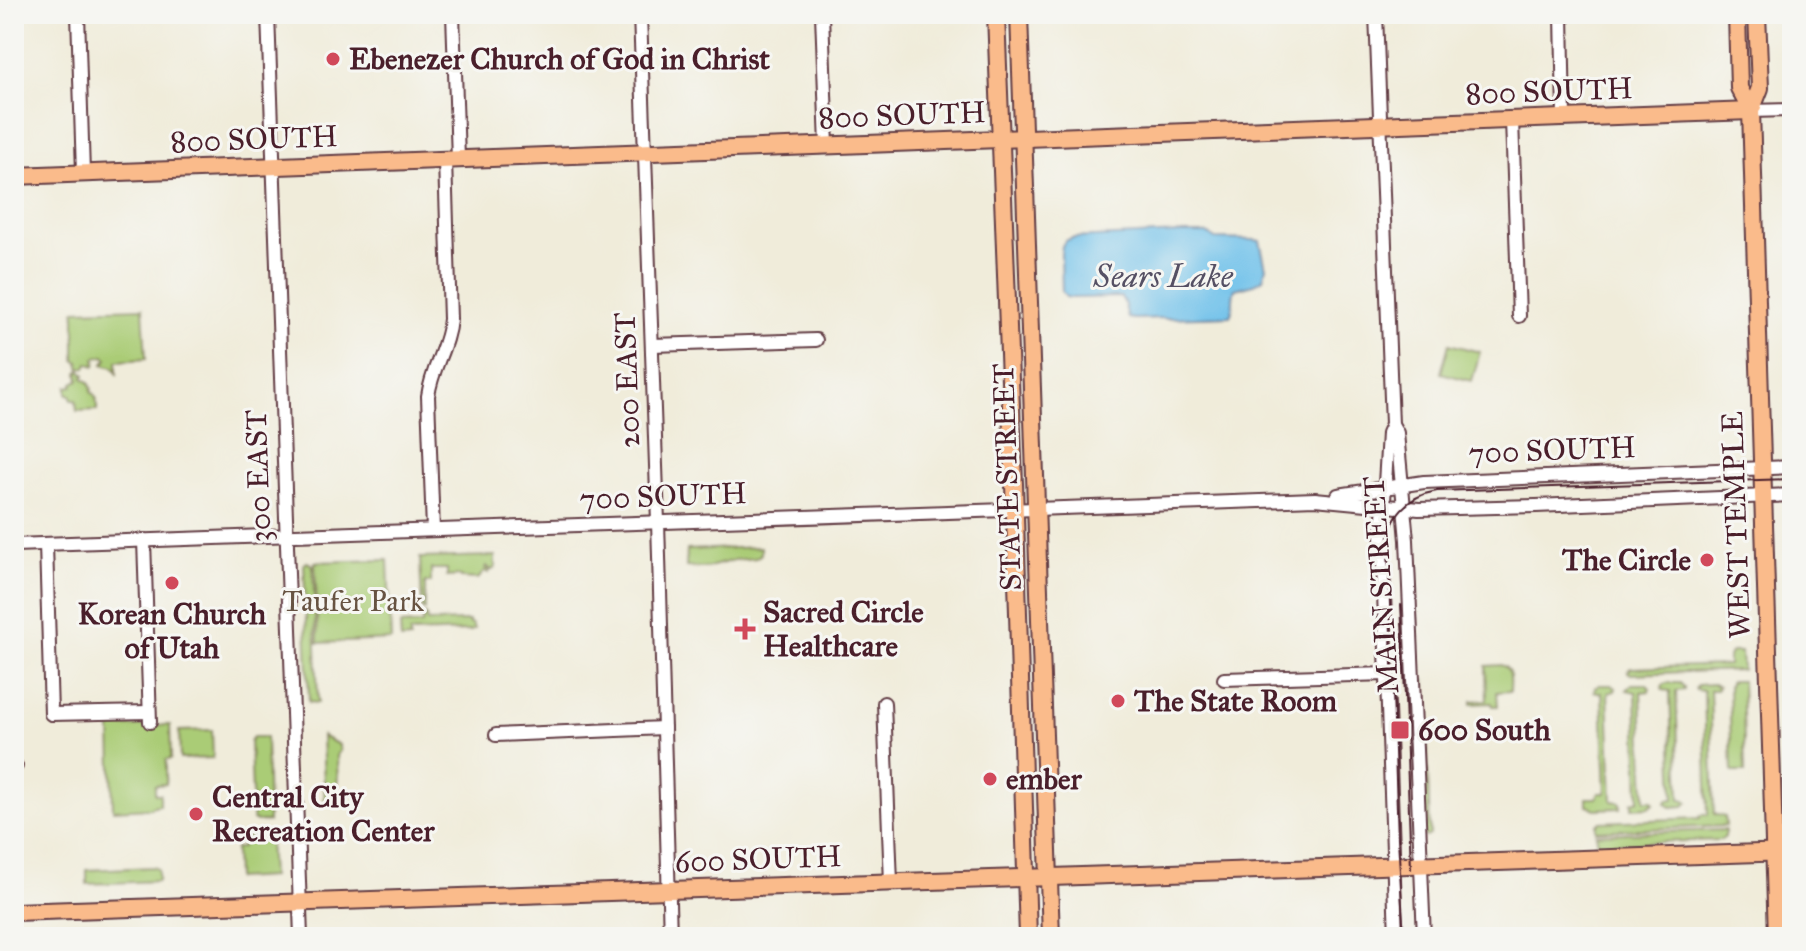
<svg xmlns="http://www.w3.org/2000/svg" width="1806" height="951" font-family="'IM FELL Great Primer',serif">
<style>
.green{fill:#aacc76;stroke:#7a7650;stroke-width:2}
.water{fill:#6fc1ea;stroke:#5c708a;stroke-width:2}
.lines{fill:none;stroke-linecap:round;stroke-linejoin:round}
.minor-casing{stroke:#633e45;stroke-width:16}
.major-casing{stroke:#633e45;stroke-width:20}
.minor{stroke:#fff;stroke-width:12}
.major{stroke:#fabb8b;stroke-width:16}
.tram{stroke:#4a1f2b;stroke-width:2}
.poi-dot{fill:#d1495b;stroke:#f6f6f2;stroke-width:3}
.labels{text-anchor:middle;dominant-baseline:central;stroke-width:6;stroke-linejoin:round;paint-order:stroke}
.poi-label{font-size:30px;font-weight:bold;fill:#4a1f2b;stroke:#f6f6f2;text-anchor:start}
.street-label{font-size:30px;fill:#4a1f2b;stroke:#f6f6f2}
.park-label{font-size:30px;fill:#675342;stroke:#f6f6f2}
.water-label{font-size:32px;font-style:italic;fill:#555064;stroke:#f6f6f2}
</style>
<rect width="100%" height="100%" fill="#f6f6f2"/>
<filter id="ink" filterUnits="userSpaceOnUse"><feTurbulence type="fractalNoise" baseFrequency=".0125" numOctaves="2"/><feDisplacementMap in="SourceGraphic" scale="16" xChannelSelector="R" yChannelSelector="G"/><feConvolveMatrix kernelMatrix="1 2 1 2 8 2 1 2 1" color-interpolation-filters="sRGB"/></filter>
<filter id="wash" filterUnits="userSpaceOnUse"><feTurbulence type="fractalNoise" baseFrequency=".006" numOctaves="4" result="noise"/><feDisplacementMap in="SourceGraphic" scale="32" xChannelSelector="R" yChannelSelector="G"/><feGaussianBlur stdDeviation="1.8" result="paint"/><feColorMatrix in="noise" values="0 0 0 0 0 0 0 0 0 0 0 0 0 0 0 0 0 1.4 0 .05"/><feComposite in="paint" operator="in"/></filter>
<g filter="url(#wash)">
<rect width="100%" height="100%" fill="#f0ecda"/>
<!-- green -->
<g class="green">
<path d="M 143,308 L 146,359 L 117,361 L 117,373 L 113,367 L 103,364 L 107,359 L 105,356 L 95,358 L 96,365 L 95,366 L 88,363 L 86,368 L 80,368 L 79,362 L 75,360 L 75,310 Z"/>
<path d="M 1449,344 L 1480,352 L 1472,381 L 1441,373 Z"/>
<path d="M 80,370 L 85,375 L 83,378 L 89,382 L 92,389 L 91,392 L 94,394 L 97,400 L 96,403 L 97,405 L 97,410 L 77,411 L 76,400 L 71,400 L 71,395 L 67,394 L 67,387 L 73,386 L 73,383 L 79,380 L 78,373 Z"/>
<path d="M 761,547 L 761,554 L 756,558 L 734,560 L 706,568 L 686,567 L 687,550 Z"/>
<path d="M 495,556 L 495,568 L 492,570 L 486,566 L 485,568 L 490,571 L 488,573 L 485,571 L 478,579 L 461,578 L 460,576 L 447,577 L 447,569 L 431,569 L 431,583 L 425,583 L 425,610 L 422,609 L 420,558 Z"/>
<path d="M 388,560 L 391,640 L 318,643 L 315,562 Z"/>
<path d="M 307,562 L 313,565 L 318,703 L 309,702 L 304,564 Z"/>
<path d="M 424,615 L 426,615 L 427,622 L 469,621 L 469,624 L 472,624 L 474,629 L 471,631 L 410,633 L 410,639 L 401,640 L 400,625 L 422,624 Z"/>
<path d="M 1732,652 L 1741,652 L 1742,670 L 1631,674 L 1628,672 L 1631,668 L 1728,665 L 1728,656 Z"/>
<path d="M 1501,665 C 1513,669 1510,681 1510,691 L 1497,692 L 1498,706 L 1493,706 L 1492,703 L 1472,704 L 1472,701 L 1487,700 L 1486,666 Z"/>
<path d="M 1417,680 L 1425,680 L 1430,835 L 1426,837 L 1423,836 Z"/>
<path d="M 1734,681 L 1742,681 L 1745,772 L 1733,772 L 1732,771 L 1729,687 L 1730,683 Z"/>
<path d="M 1667,683 L 1680,683 L 1684,687 L 1684,690 L 1676,691 L 1680,799 L 1686,800 L 1688,802 L 1684,806 L 1671,807 L 1666,803 L 1667,800 L 1674,799 L 1670,691 L 1663,690 L 1662,688 L 1663,685 Z"/>
<path d="M 1632,684 L 1646,684 L 1650,688 L 1649,691 L 1641,692 L 1645,800 L 1651,800 L 1654,803 L 1649,807 L 1632,808 L 1632,802 L 1639,800 L 1636,692 L 1627,690 Z"/>
<path d="M 1713,684 L 1718,687 L 1716,690 L 1710,690 L 1714,814 L 1725,817 L 1726,826 L 1596,831 L 1596,826 L 1600,822 L 1700,818 L 1701,815 L 1708,815 L 1704,691 L 1696,690 L 1695,688 L 1698,685 Z"/>
<path d="M 1599,685 L 1611,685 L 1616,688 L 1615,691 L 1608,693 L 1612,801 L 1620,802 L 1621,808 L 1596,809 L 1587,806 L 1587,798 L 1597,798 L 1599,793 L 1606,793 L 1602,693 L 1594,691 L 1595,687 Z"/>
<path d="M 170,725 L 171,759 L 166,760 L 166,784 L 155,785 L 155,794 L 160,794 L 160,805 L 153,806 L 150,808 L 113,810 L 111,727 Z"/>
<path d="M 212,730 L 213,758 L 180,759 L 179,731 Z"/>
<path d="M 322,736 L 339,745 L 340,751 L 337,754 L 338,794 L 341,795 L 342,806 L 325,805 Z"/>
<path d="M 253,737 L 266,737 L 268,822 L 257,822 L 253,820 L 250,741 Z"/>
<path d="M 1725,830 L 1725,837 L 1721,840 L 1598,844 L 1596,834 Z"/>
<path d="M 269,837 L 271,877 L 236,879 L 235,848 L 242,848 L 241,838 Z"/>
<path d="M 154,867 L 158,870 L 158,881 L 87,884 L 87,870 Z"/>
</g>
<!-- water -->
<path class="water" d="M 1181,233 L 1207,233 L 1215,239 L 1254,240 L 1260,241 L 1266,268 L 1263,279 L 1254,284 L 1235,289 C 1231,298 1235,308 1230,316 L 1134,319 L 1128,318 L 1124,302 L 1121,297 L 1072,298 L 1066,297 L 1062,292 L 1061,254 L 1062,246 L 1065,241 L 1072,238 Z"/>
</g>
<g filter="url(#ink)">
<g class="lines">
<!-- minor casing -->
<g class="minor-casing">
<g id="minor">
<path d="M 78,14 L 83,173"/>
<path d="M 268,14 L 301,937"/>
<path d="M 453,14 L 458,159"/>
<path d="M 640,14 L 658,522 L 670,937"/>
<path d="M 822,14 L 827,146"/>
<path d="M 1376,14 L 1392,424 L 1397,433 L 1407,540 L 1424,937"/>
<path d="M 1562,14 L 1564,118"/>
<path d="M 1751,111 L 1792,110"/>
<path d="M 1512,120 L 1519,316"/>
<path d="M 652,345 L 816,340"/>
<path d="M 1392,424 L 1388,433 L 1382,535 L 1396,937"/>
<path d="M 1338,495 L 1424,482 L 1792,467"/>
<path d="M 433,530 L 428,396 C 432,367 448,346 450,319 L 445,160"/>
<path d="M 144,540 L 150,722"/>
<path d="M 46,544 L 51,714 L 149,712"/>
<path d="M 14,545 L 1315,499 L 1419,509 L 1536,506 L 1792,495"/>
<path d="M 1224,679 L 1387,674"/>
<path d="M 884,703 L 891,883"/>
<path d="M 496,735 L 664,728"/>
<path d="M 14,766 L 16,766"/>
</g>
</g>
<!-- major casing -->
<g class="major-casing">
<g id="major">
<path d="M 996,14 L 1014,484 L 1028,937"/>
<path d="M 1019,14 L 1051,937"/>
<path d="M 1737,14 L 1739,88 L 1751,111"/>
<path d="M 1757,14 L 1760,88 L 1751,111 L 1777,937"/>
<path d="M 14,176 L 1751,111"/>
<path d="M 14,912 L 1792,852"/>
</g>
</g>
<!-- minor -->
<use href="#minor" class="minor"/>
<!-- major -->
<use href="#major" class="major"/>
<!-- tram -->
<g class="tram">
<path d="M 1401,605 L 1403,640 L 1411,869"/>
<path d="M 1404,937 L 1398,839 L 1388,546 C 1389,516 1407,496 1437,491 L 1792,479"/>
</g>
</g>
</g>
<!-- markers -->
<g class="poi-dot">
<circle cx="333" cy="59" r="8"/>
<circle cx="1707" cy="560" r="8"/>
<circle cx="172" cy="583" r="8"/>
<path d="M741 617h8v8h8v8h-8v8h-8v-8h-8v-8h8z"/>
<circle cx="1118" cy="701" r="8"/>
<rect x="1390" y="720" width="20" height="20" rx="4"/>
<circle cx="990" cy="779" r="8"/>
<circle cx="196" cy="814" r="8"/>
</g>
<g class="labels">
<!-- poi labels -->
<g class="poi-label">
<text x="349" y="59">Ebenezer Church of God in Christ</text>
<text x="1691" y="560" text-anchor="end">The Circle</text>
<text x="763" y="612">Sacred Circle<tspan x="763" dy="34">Healthcare</tspan></text>
<text x="172" y="614" text-anchor="middle">Korean Church<tspan x="172" dy="34">of Utah</tspan></text>
<text x="1134" y="701">The State Room</text>
<text x="1418" y="730">600 South</text>
<text x="1006" y="779">ember</text>
<text x="212" y="797">Central City<tspan x="212" dy="34">Recreation Center</tspan></text>
</g>
<!-- street labels -->
<g class="street-label">
<text transform="translate(1549 91) rotate(-2)">800 SOUTH</text>
<text transform="translate(902 115) rotate(-2)">800 SOUTH</text>
<text transform="translate(254 139) rotate(-2)">800 SOUTH</text>
<text transform="translate(627 380) rotate(-92)">200 EAST</text>
<text transform="translate(1552 450) rotate(-2)">700 SOUTH</text>
<text transform="translate(258 476) rotate(-92)">300 EAST</text>
<text transform="translate(1007 477) rotate(-92)">STATE STREET</text>
<text transform="translate(663 496) rotate(-2)">700 SOUTH</text>
<text transform="translate(1736 525) rotate(-92)">WEST TEMPLE</text>
<text transform="translate(1381 585) rotate(-94)">MAIN STREET</text>
<text transform="translate(758 859) rotate(-2)">600 SOUTH</text>
</g>
<!-- park labels -->
<g class="park-label">
<text x="353" y="601">Taufer Park</text>
</g>
<!-- water labels -->
<g class="water-label">
<text x="1163" y="276">Sears Lake</text>
</g>
</g>
<!-- margin -->
<rect width="1806" height="951" fill="none" stroke="#f6f6f2" stroke-width="48"/>
</svg>
